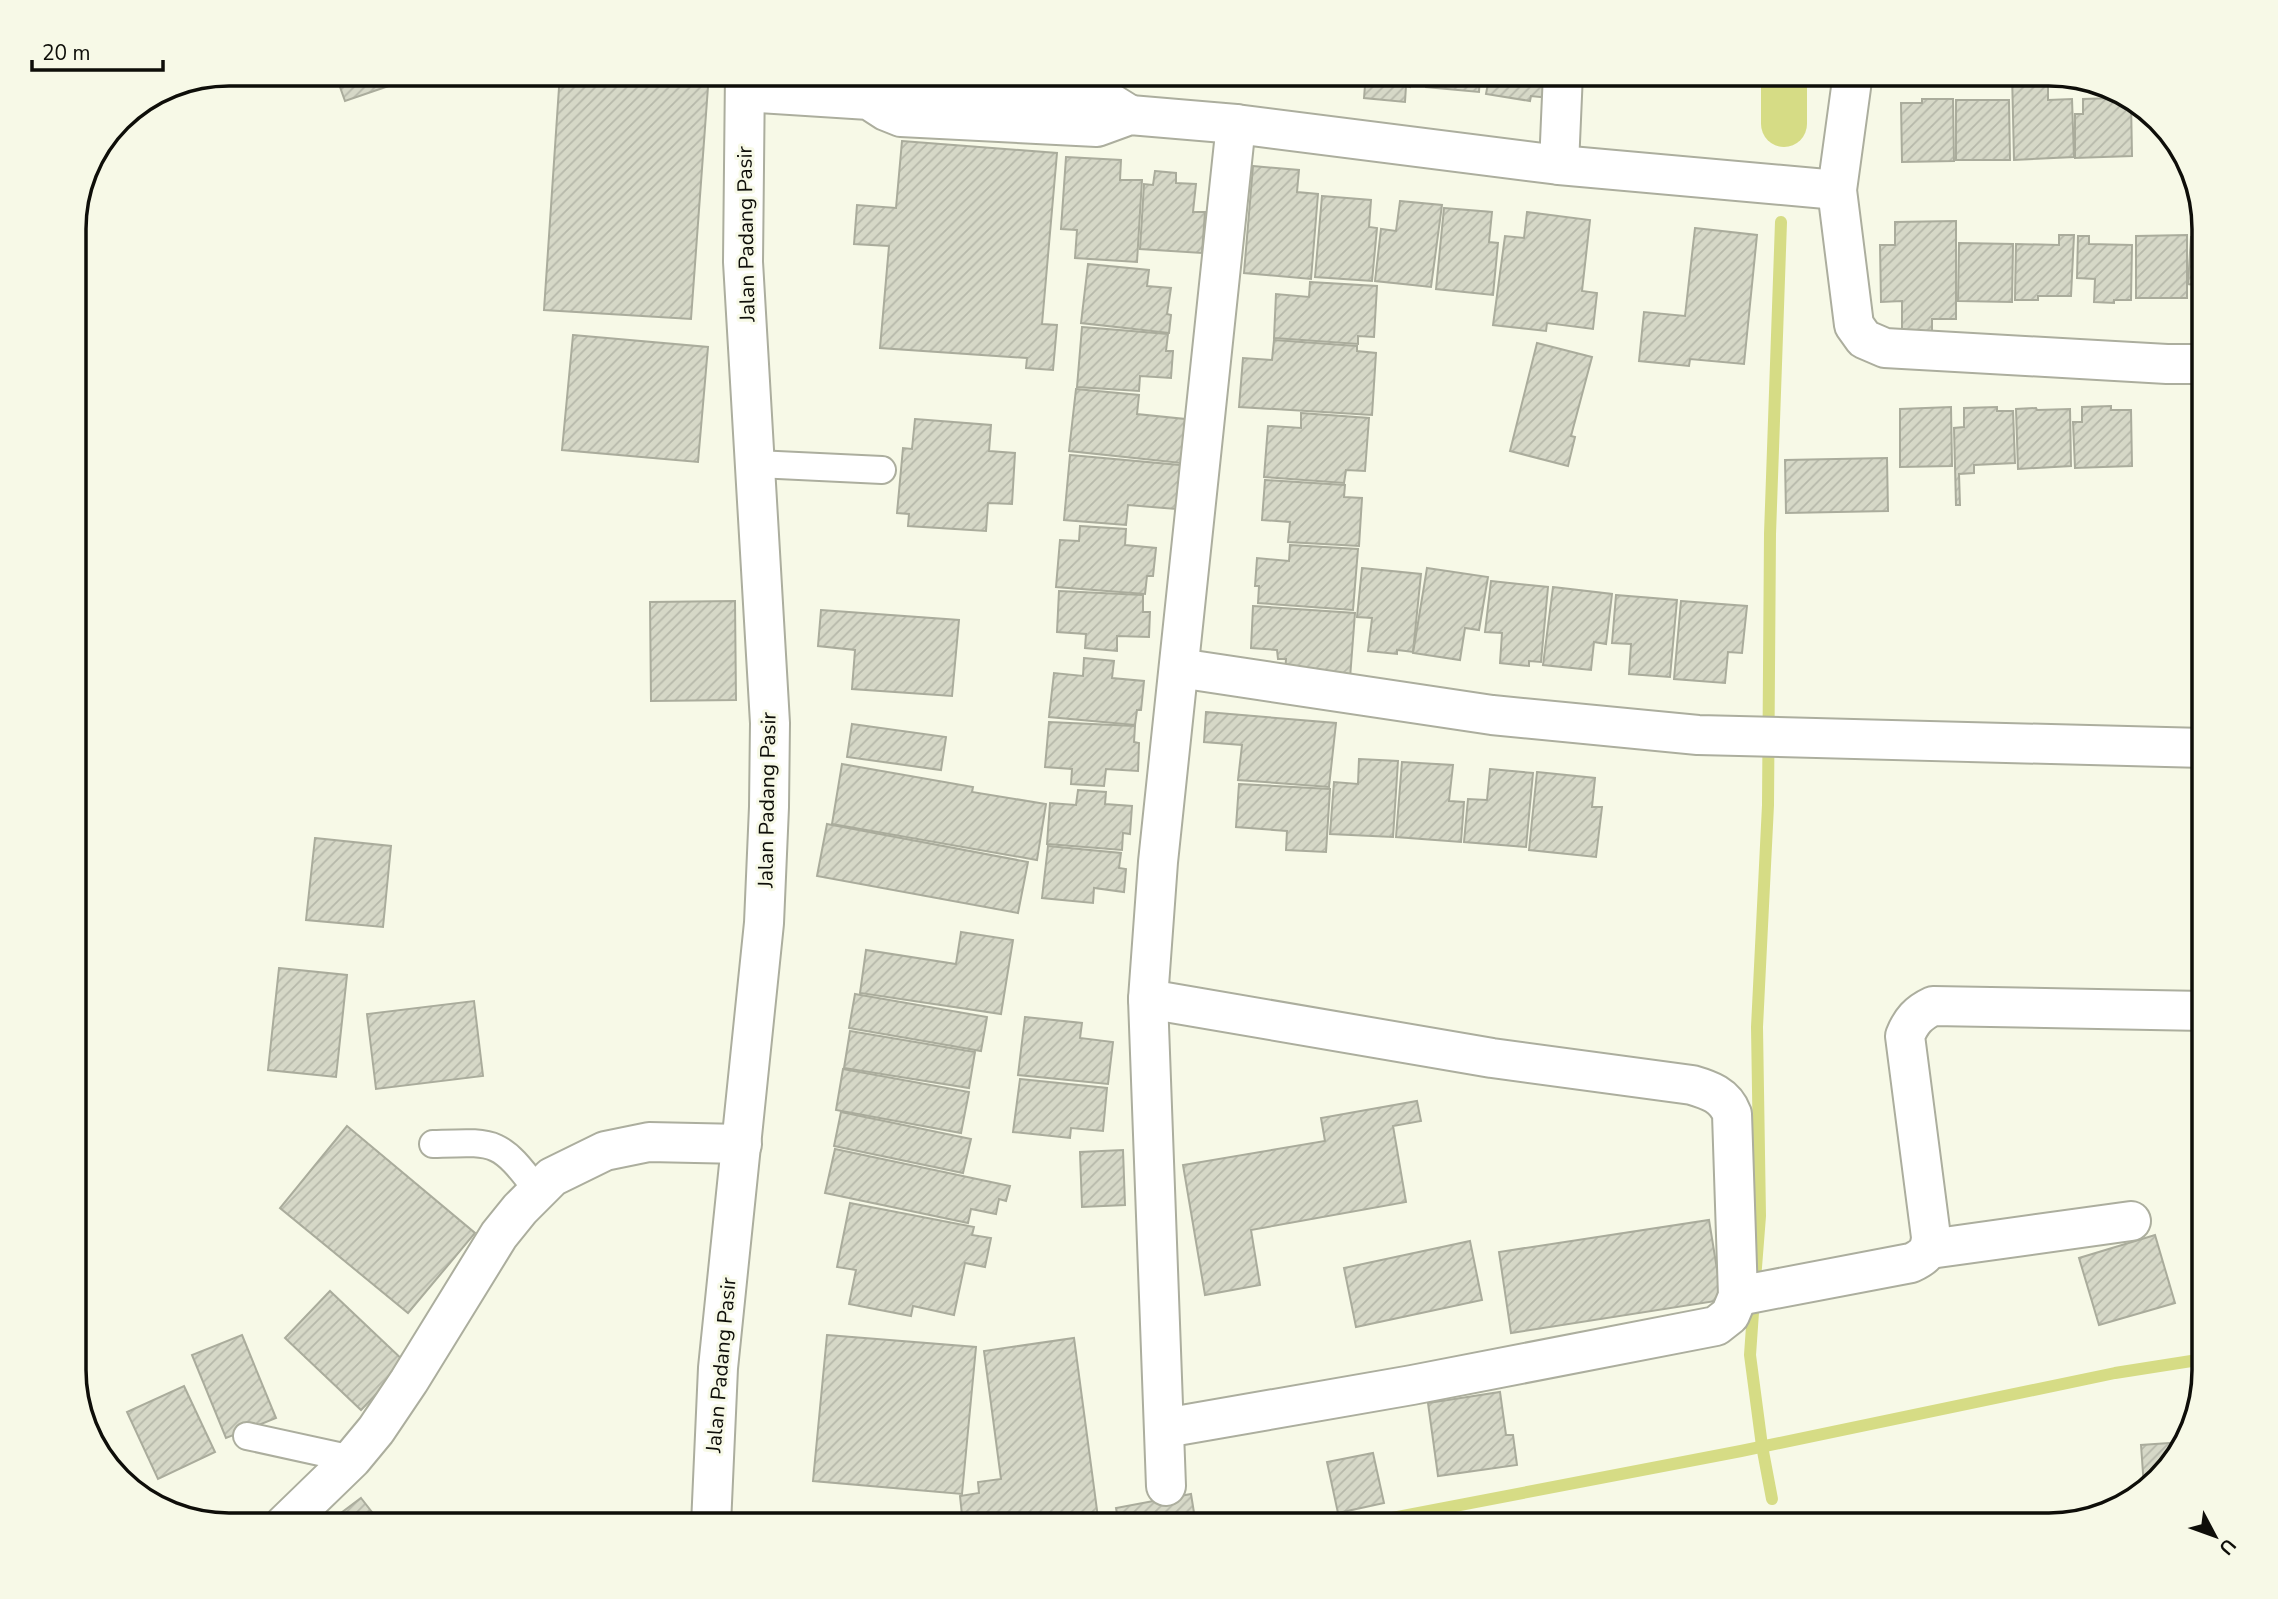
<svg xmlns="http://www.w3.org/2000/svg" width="2278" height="1599" font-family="'Nunito Sans',sans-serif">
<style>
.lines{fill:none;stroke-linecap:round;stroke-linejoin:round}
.stream{stroke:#d6dc85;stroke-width:12}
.canal{stroke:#d6dc85;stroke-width:46}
.building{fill:url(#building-hatch);stroke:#aaac9c;stroke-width:2}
.service-casing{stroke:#acae9e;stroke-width:30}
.minor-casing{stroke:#acae9e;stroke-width:42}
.trunk-casing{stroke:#acae9e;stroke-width:42}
.service{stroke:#fff;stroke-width:26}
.minor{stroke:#fff;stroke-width:38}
.trunk{stroke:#fff;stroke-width:38}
.labels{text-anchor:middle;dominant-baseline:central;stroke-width:6;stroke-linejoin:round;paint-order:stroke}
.street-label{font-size:21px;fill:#0e0e09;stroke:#f7f9e7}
.rim{fill:none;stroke:#0e0e09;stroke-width:3.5}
</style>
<defs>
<pattern id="building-hatch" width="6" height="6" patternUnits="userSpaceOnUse" patternTransform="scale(1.75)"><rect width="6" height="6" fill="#d6d8c7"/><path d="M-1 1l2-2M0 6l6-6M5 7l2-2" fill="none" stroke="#b6b8aa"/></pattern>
</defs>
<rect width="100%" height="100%" fill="#f7f9e7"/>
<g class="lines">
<!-- stream -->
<g class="stream">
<path d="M 1755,1280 L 1760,1216 L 1757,1027 L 1768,805 L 1770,534 L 1781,222"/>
<path d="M 1754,1298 L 1750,1355 L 1762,1446 L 1772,1499"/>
<path d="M 1356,1525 L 1741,1451 L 2115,1373 L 2204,1359"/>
</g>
<!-- canal -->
<path class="canal" d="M 1784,124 L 1784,73"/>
</g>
<!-- building -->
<g class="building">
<path d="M 335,73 L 404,73 L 406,80 L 345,101 Z"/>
<path d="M 560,73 L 709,73 L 691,319 L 544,310 Z"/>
<path d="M 1335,73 L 1358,73 L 1357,81 L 1334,79 Z"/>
<path d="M 1366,73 L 1425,73 L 1411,74 L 1410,87 L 1406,86 L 1405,102 L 1364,98 Z"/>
<path d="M 1427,73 L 1480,73 L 1479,92 L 1426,87 Z"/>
<path d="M 1490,73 L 1554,73 L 1549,98 L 1531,96 L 1530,101 L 1486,94 Z"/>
<path d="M 2012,73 L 2048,73 L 2048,100 L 2072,99 L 2074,157 L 2014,160 Z"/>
<path d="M 2113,98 L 2113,101 L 2131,101 L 2132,156 L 2075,158 L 2075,114 L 2083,114 L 2083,99 Z"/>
<path d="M 1922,99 L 1953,99 L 1954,161 L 1902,162 L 1901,103 L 1922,103 Z"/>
<path d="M 1956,100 L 2009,100 L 2010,160 L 1956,160 Z"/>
<path d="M 902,141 L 1057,153 L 1042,324 L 1057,325 L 1053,370 L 1026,368 L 1027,358 L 880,348 L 889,246 L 854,244 L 857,205 L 896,208 Z"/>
<path d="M 1066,157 L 1121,160 L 1120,180 L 1142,180 L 1137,262 L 1075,258 L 1077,230 L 1061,229 Z"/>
<path d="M 1253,166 L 1299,170 L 1297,192 L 1318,194 L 1311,279 L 1244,273 Z"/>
<path d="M 1155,171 L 1176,173 L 1176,183 L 1196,184 L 1193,212 L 1205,212 L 1202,253 L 1140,249 L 1144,184 L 1153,185 Z"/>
<path d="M 1322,196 L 1371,200 L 1369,227 L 1377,228 L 1372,281 L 1315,277 Z"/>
<path d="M 1400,201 L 1442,205 L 1431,287 L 1375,281 L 1381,229 L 1396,231 Z"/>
<path d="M 1444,208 L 1492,212 L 1489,242 L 1498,243 L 1493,295 L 1436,289 Z"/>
<path d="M 1527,212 L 1590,220 L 1582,291 L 1597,293 L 1593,329 L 1547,323 L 1546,331 L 1493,325 L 1505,236 L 1524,238 Z"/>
<path d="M 1956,221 L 1956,319 L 1932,319 L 1932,332 L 1902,333 L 1902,301 L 1881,302 L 1880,245 L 1895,245 L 1895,222 Z"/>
<path d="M 1695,228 L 1757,235 L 1744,364 L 1690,359 L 1689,366 L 1639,361 L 1644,312 L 1685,316 Z"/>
<path d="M 2059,235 L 2074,235 L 2071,296 L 2038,296 L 2038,300 L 2015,300 L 2016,244 L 2059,245 Z"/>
<path d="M 2187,235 L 2187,298 L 2136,298 L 2136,236 Z"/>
<path d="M 2078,236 L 2089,236 L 2089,244 L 2132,245 L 2131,300 L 2114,300 L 2114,303 L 2094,302 L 2095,279 L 2077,278 Z"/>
<path d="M 2191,237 L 2204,238 L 2204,286 L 2188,284 Z"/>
<path d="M 1959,243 L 2013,244 L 2012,302 L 1958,301 Z"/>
<path d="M 1088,264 L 1149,270 L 1147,286 L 1171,288 L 1167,314 L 1171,315 L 1169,333 L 1081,323 Z"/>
<path d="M 1310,282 L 1377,286 L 1374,337 L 1358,336 L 1358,344 L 1274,338 L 1276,294 L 1309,297 Z"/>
<path d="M 1082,327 L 1168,334 L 1166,351 L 1173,351 L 1171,378 L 1140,376 L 1139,391 L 1077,387 Z"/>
<path d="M 573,335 L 708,347 L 698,462 L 562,450 Z"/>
<path d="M 1274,340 L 1357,346 L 1357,351 L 1376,353 L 1372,415 L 1239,407 L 1243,358 L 1272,360 Z"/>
<path d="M 1537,343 L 1592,357 L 1571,436 L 1575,437 L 1568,466 L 1510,451 Z"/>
<path d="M 1076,389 L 1139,395 L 1137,414 L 1185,419 L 1181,463 L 1069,451 Z"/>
<path d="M 2111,406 L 2111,410 L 2131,410 L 2132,466 L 2075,468 L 2073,422 L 2082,422 L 2082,407 Z"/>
<path d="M 1951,407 L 1952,466 L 1900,467 L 1900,409 Z"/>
<path d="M 1997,407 L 1997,411 L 2013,411 L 2015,463 L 1974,465 L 1974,473 L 1959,474 L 1960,505 L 1956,505 L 1954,428 L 1964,427 L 1964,408 Z"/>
<path d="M 2036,408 L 2037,410 L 2070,409 L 2071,466 L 2018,469 L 2016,409 Z"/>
<path d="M 1301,413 L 1369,418 L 1365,471 L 1346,470 L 1344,483 L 1264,477 L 1268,426 L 1301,428 Z"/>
<path d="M 915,419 L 991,425 L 989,451 L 1015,453 L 1012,504 L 988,503 L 986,531 L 908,526 L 909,514 L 897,513 L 903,448 L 912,449 Z"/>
<path d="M 1070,455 L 1180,465 L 1176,509 L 1128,505 L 1126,525 L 1064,520 Z"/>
<path d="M 1887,458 L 1888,511 L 1786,513 L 1785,460 Z"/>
<path d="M 1265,480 L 1345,485 L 1344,497 L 1362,498 L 1359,546 L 1288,542 L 1290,522 L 1262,520 Z"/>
<path d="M 1080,526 L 1126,529 L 1125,545 L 1156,548 L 1153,576 L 1147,576 L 1145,594 L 1056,587 L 1060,540 L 1079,541 Z"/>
<path d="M 1290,545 L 1358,549 L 1353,610 L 1258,603 L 1259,586 L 1255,586 L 1257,558 L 1289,561 Z"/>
<path d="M 1362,568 L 1421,574 L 1413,652 L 1397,650 L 1397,654 L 1368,651 L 1372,618 L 1357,617 Z"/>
<path d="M 1427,568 L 1488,577 L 1479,630 L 1465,628 L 1460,660 L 1413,653 Z"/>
<path d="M 1491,581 L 1548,587 L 1541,662 L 1529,661 L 1529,666 L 1500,663 L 1502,633 L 1485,632 Z"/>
<path d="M 1553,587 L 1612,594 L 1606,644 L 1594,642 L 1591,670 L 1543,665 Z"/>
<path d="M 1059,591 L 1143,595 L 1143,612 L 1150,612 L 1149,637 L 1117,636 L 1117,651 L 1085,648 L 1086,634 L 1057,632 Z"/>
<path d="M 1616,595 L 1677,600 L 1670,677 L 1629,674 L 1631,644 L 1612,643 Z"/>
<path d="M 735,601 L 736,700 L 651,701 L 650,602 Z"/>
<path d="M 1681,601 L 1747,606 L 1742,653 L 1728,652 L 1725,683 L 1674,679 Z"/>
<path d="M 1253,606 L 1355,613 L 1350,678 L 1285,674 L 1286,659 L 1278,659 L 1277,650 L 1251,648 Z"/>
<path d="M 821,610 L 959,620 L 952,696 L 852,689 L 855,650 L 818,646 Z"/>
<path d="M 1084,658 L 1114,661 L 1112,678 L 1144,681 L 1141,710 L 1137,710 L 1135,725 L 1049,717 L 1054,673 L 1083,676 Z"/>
<path d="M 1206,712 L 1336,723 L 1329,787 L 1238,780 L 1242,745 L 1204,742 Z"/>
<path d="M 1049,722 L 1135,726 L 1134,742 L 1139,743 L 1138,771 L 1106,769 L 1104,786 L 1071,784 L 1072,769 L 1045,767 Z"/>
<path d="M 852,724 L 946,737 L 941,770 L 847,757 Z"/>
<path d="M 1359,759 L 1398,761 L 1393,837 L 1330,834 L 1334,782 L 1358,784 Z"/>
<path d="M 1402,762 L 1453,765 L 1449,801 L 1464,802 L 1461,842 L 1396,837 Z"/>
<path d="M 842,764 L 973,787 L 972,792 L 1046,804 L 1037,860 L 832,824 Z"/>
<path d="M 1490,769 L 1533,773 L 1526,847 L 1464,842 L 1468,799 L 1487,800 Z"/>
<path d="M 1537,772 L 1595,778 L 1592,807 L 1602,807 L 1596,857 L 1529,850 Z"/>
<path d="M 1239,784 L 1330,789 L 1326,852 L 1286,850 L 1287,831 L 1236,827 Z"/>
<path d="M 1078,790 L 1106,792 L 1105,804 L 1132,806 L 1130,834 L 1123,833 L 1122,850 L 1047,844 L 1050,803 L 1076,805 Z"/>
<path d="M 827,824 L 1028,862 L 1018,913 L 817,876 Z"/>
<path d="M 315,838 L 391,846 L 383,927 L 306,920 Z"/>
<path d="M 1048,846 L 1121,853 L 1119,868 L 1126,869 L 1124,892 L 1094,888 L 1093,903 L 1042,898 Z"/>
<path d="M 961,932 L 1013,940 L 1001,1014 L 860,993 L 866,950 L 956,964 Z"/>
<path d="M 279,968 L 347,975 L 336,1077 L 268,1070 Z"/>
<path d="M 855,994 L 987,1017 L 981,1051 L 849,1028 Z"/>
<path d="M 474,1001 L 483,1076 L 376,1089 L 367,1014 Z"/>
<path d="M 1025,1017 L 1082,1023 L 1080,1038 L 1113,1042 L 1108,1084 L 1018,1075 Z"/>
<path d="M 850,1031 L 975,1052 L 969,1088 L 844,1068 Z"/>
<path d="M 843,1069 L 969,1092 L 961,1133 L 836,1110 Z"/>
<path d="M 1020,1079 L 1107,1088 L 1103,1131 L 1071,1128 L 1070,1138 L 1013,1132 Z"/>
<path d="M 1417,1101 L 1421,1121 L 1393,1126 L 1406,1202 L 1251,1230 L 1260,1285 L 1205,1295 L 1183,1165 L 1325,1141 L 1321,1118 Z"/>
<path d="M 841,1112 L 971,1139 L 963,1173 L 834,1146 Z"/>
<path d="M 347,1126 L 475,1233 L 408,1313 L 280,1208 Z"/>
<path d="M 835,1149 L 1010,1186 L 1006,1201 L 999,1199 L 996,1214 L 971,1209 L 968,1223 L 825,1193 Z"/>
<path d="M 1123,1150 L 1125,1205 L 1082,1207 L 1080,1152 Z"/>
<path d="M 850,1203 L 974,1227 L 972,1235 L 991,1238 L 985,1267 L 965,1263 L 954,1315 L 913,1306 L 911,1316 L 849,1304 L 856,1270 L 837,1267 Z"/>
<path d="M 1709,1220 L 1722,1300 L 1511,1333 L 1499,1252 Z"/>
<path d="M 2155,1235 L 2175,1303 L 2099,1325 L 2079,1258 Z"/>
<path d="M 1470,1241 L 1482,1300 L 1356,1327 L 1344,1268 Z"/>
<path d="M 330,1291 L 406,1363 L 361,1410 L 285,1338 Z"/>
<path d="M 242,1335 L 276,1418 L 226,1438 L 192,1355 Z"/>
<path d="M 827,1335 L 976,1347 L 962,1494 L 813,1481 Z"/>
<path d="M 1074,1338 L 1099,1525 L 963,1525 L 960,1496 L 979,1493 L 978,1482 L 1001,1479 L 984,1351 Z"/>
<path d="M 184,1386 L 215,1452 L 158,1479 L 127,1412 Z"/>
<path d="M 1500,1392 L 1506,1435 L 1513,1435 L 1517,1465 L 1438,1476 L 1428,1403 Z"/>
<path d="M 2183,1442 L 2178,1457 L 2144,1487 L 2141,1445 Z"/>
<path d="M 1373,1453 L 1384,1503 L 1338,1513 L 1327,1462 Z"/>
<path d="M 1191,1494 L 1196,1525 L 1119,1525 L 1116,1508 Z"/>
<path d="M 361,1498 L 382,1525 L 325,1525 Z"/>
</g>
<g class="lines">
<!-- service casing -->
<g class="service-casing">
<g id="service">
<path d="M 755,464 L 882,470"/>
<path d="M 433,1144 C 495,1142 499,1139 537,1190"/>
<path d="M 247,1436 L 352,1459"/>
</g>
</g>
<!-- minor casing -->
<g class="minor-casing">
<g id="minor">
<path d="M 1853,73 L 1837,190 L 1854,325 L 1864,339 L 1885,348 L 2167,364 L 2204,364"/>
<path d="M 745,92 L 869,100 L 886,111 L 901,117 L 1097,127 L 1130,115 L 1236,124 L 1559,165 L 1837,190"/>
<path d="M 869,100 L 892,88 L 912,81 L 1088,94 L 1101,97 L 1130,115"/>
<path d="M 1559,165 L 1563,73"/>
<path d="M 1179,668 L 1492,715 L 1698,735 L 2204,748"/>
<path d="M 1148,999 L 1492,1058 L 1692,1085 C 1709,1090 1725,1095 1732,1114 L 1738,1296 L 1730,1315 L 1716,1326 L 1412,1385 L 1165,1428"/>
<path d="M 1930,1249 L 2131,1221"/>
<path d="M 1738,1296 L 1911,1263 C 1924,1257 1930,1252 1931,1237 L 1905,1036 C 1911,1021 1918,1013 1933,1006 L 2204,1011"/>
<path d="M 1166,1486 L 1148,999 L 1158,862 L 1236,124"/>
<path d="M 284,1525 L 352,1459 L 376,1430 L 409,1381 L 499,1235 L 520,1209 L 552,1177 L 605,1151 L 649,1142 L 742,1144"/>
</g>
</g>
<!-- trunk casing -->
<g class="trunk-casing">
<path id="trunk" d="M 711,1525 L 718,1368 L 764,923 L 769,807 L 770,723 L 743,262 L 745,73"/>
</g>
<!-- service -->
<use href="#service" class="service"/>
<!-- minor -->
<use href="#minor" class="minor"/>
<!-- trunk -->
<use href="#trunk" class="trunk"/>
</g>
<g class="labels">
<!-- street labels -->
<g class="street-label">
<text transform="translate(746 234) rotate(-91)">Jalan Padang Pasir</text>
<text transform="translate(767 800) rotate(-89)">Jalan Padang Pasir</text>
<text transform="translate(721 1365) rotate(-85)">Jalan Padang Pasir</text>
</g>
</g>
<!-- crop -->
<path d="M0 0H2278V1599H0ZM229 86H2049A143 143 0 0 1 2192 229V1370A143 143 0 0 1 2049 1513H229A143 143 0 0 1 86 1370V229A143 143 0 0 1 229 86Z" fill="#f7f9e7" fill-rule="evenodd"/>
<path class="rim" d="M229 86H2049A143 143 0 0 1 2192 229V1370A143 143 0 0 1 2049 1513H229A143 143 0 0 1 86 1370V229A143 143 0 0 1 229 86Z"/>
<!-- north arrow -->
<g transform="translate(2215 1536) rotate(131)" stroke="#f7f9e7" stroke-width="5" paint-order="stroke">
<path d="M0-5L12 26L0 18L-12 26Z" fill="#0e0e09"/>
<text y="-10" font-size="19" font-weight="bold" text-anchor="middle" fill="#0e0e09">U</text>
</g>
<!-- scale -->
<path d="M32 60v10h131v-10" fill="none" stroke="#0e0e09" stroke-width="3.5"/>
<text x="42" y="60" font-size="21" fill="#0e0e09" stroke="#f7f9e7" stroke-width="5" paint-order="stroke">20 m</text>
</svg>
